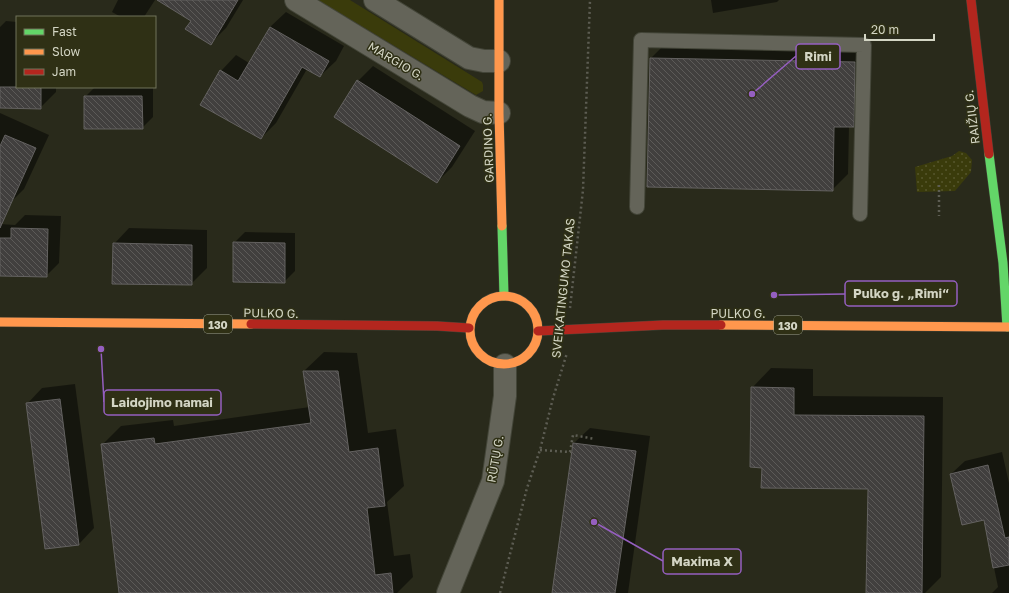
<svg xmlns="http://www.w3.org/2000/svg" width="1009" height="593" font-family="'Golos Text',sans-serif">
<style>
.grass{fill:#3a3b0b}
.park{fill:url(#park-dots)}
.shadow{fill:#0007}
.building{fill:url(#building-back-hatch);stroke:#646261}
.lines{fill:none;stroke-linecap:round;stroke-linejoin:round}
.lane-casing{stroke:#434538;stroke-width:16}
.street-casing{stroke:#434538;stroke-width:24}
.fast-casing{stroke:#434538;stroke-width:10}
.slow-casing{stroke:#434538;stroke-width:10}
.jam-casing{stroke:#434538;stroke-width:10}
.path{stroke:#5d5d53;stroke-width:2.5;stroke-dasharray:2 3;stroke-linecap:butt}
.lane{stroke:#646459;stroke-width:14}
.street{stroke:#646459;stroke-width:22}
.fast{stroke:#63d668;stroke-width:9}
.slow{stroke:#ff974d;stroke-width:9}
.jam{stroke:#b3261e;stroke-width:9}
.labels{text-anchor:middle;dominant-baseline:central;stroke-width:3;stroke-linejoin:round;paint-order:stroke}
.shield{fill:#2f3015;stroke:#a2a490;stroke-width:1}
.shield-label{font-size:11px;font-weight:bold;fill:#d3d5c4}
.street-label{font-size:12px;fill:#d3d5c4;stroke:#2f3015}
.leader{fill:none;stroke:#955fc0;stroke-width:1.5}
.callout-dot{fill:#955fc0;stroke:#2f3015;stroke-width:1.5}
.callout{fill:#2f3015;stroke:#955fc0;stroke-width:1.5}
.callout-label{font-size:13px;text-anchor:middle;font-weight:bold;fill:#d3d5c4}
</style>
<defs>
<pattern id="park-dots" width="8" height="8" patternUnits="userSpaceOnUse"><rect width="8" height="8" fill="#3a3b0b"/><path d="M2 2h.1M6 6h.1" fill="none" stroke="#56562d" stroke-width="1.8" stroke-linecap="round"/></pattern>
<pattern id="building-back-hatch" width="6" height="6" patternUnits="userSpaceOnUse"><rect width="6" height="6" fill="#413f3e"/><path d="M-1 5l2 2M0 0l6 6M5-1l2 2" fill="none" stroke="#5c5a58"/></pattern>
</defs>
<rect width="100%" height="100%" fill="#292a1b"/>
<!-- grass -->
<path class="grass" d="M 318,0 L 350,0 L 482,82 L 483,85 L 483,91 L 476,95 Z"/>
<!-- park -->
<path class="park" d="M 959,151 L 966,153 L 972,160 L 971,172 L 955,191 L 917,192 L 915,167 L 952,156 Z"/>
<!-- shadow -->
<g class="shadow">
<path d="M 118,0 L 155,0 L 144,17 L 121,17 L 112,12 Z"/>
<path d="M 178,0 L 243,0 L 226,28 L 210,44 Z"/>
<path d="M 711,0 L 779,0 L 777,2 L 713,13 Z"/>
<path d="M 286,12 L 344,46 L 336,61 L 320,76 L 307,69 L 276,123 L 261,138 L 221,71 L 236,55 L 249,63 L 270,27 Z"/>
<path d="M 6,21 L 17,22 L 17,87 L 56,87 L 56,92 L 40,108 L 0,107 L 0,27 Z"/>
<path d="M 666,43 L 870,47 L 869,110 L 853,126 L 849,126 L 848,174 L 832,190 L 651,58 Z"/>
<path d="M 373,66 L 475,131 L 452,167 L 437,182 L 358,81 Z"/>
<path d="M 95,87 L 153,87 L 153,117 L 142,128 L 85,97 Z"/>
<path d="M 0,113 L 49,135 L 24,189 L 10,203 L 0,198 Z"/>
<path d="M 25,215 L 61,216 L 59,263 L 46,276 L 0,275 L 0,224 L 15,225 Z"/>
<path d="M 129,228 L 207,230 L 207,268 L 191,284 L 114,244 Z"/>
<path d="M 245,232 L 295,233 L 295,271 L 284,282 L 234,243 Z"/>
<path d="M 324,352 L 357,353 L 368,433 L 396,429 L 404,486 L 387,502 L 394,556 L 410,554 L 413,577 L 397,593 L 120,593 L 102,445 L 121,426 L 173,420 L 174,426 L 310,407 L 304,371 Z"/>
<path d="M 771,368 L 813,369 L 813,396 L 943,397 L 941,577 L 925,593 L 867,593 L 869,488 L 763,467 L 752,388 Z"/>
<path d="M 75,384 L 94,528 L 79,544 L 27,404 L 42,388 Z"/>
<path d="M 590,428 L 650,436 L 628,593 L 553,593 L 574,443 Z"/>
<path d="M 1002,452 L 1009,483 L 1009,593 L 992,593 L 998,587 L 984,519 L 951,474 L 965,461 Z"/>
</g>
<!-- building -->
<g class="building">
<path d="M 157,0 L 238,0 L 211,45 L 185,29 L 191,21 Z"/>
<path d="M 270,27 L 329,61 L 320,77 L 302,67 L 261,139 L 200,105 L 220,70 L 238,81 Z"/>
<path d="M 650,58 L 855,62 L 854,127 L 834,127 L 833,191 L 647,187 Z"/>
<path d="M 357,80 L 460,146 L 437,183 L 334,117 Z"/>
<path d="M 0,87 L 41,87 L 41,109 L 0,108 Z"/>
<path d="M 84,96 L 142,96 L 143,129 L 84,129 Z"/>
<path d="M 5,135 L 36,148 L 0,228 L 0,146 Z"/>
<path d="M 11,228 L 48,229 L 47,277 L 0,276 L 0,238 L 11,238 Z"/>
<path d="M 233,242 L 285,243 L 285,283 L 233,282 Z"/>
<path d="M 113,243 L 192,245 L 192,285 L 112,284 Z"/>
<path d="M 303,371 L 338,371 L 349,452 L 378,448 L 385,506 L 367,508 L 375,575 L 391,573 L 393,593 L 119,593 L 101,444 L 154,438 L 155,444 L 311,423 Z"/>
<path d="M 751,387 L 794,388 L 794,415 L 924,416 L 922,593 L 866,593 L 868,489 L 761,488 L 762,468 L 750,467 Z"/>
<path d="M 60,399 L 79,545 L 45,549 L 26,403 Z"/>
<path d="M 573,443 L 636,451 L 615,593 L 552,593 Z"/>
<path d="M 988,465 L 1005,538 L 1009,537 L 1009,565 L 993,568 L 984,520 L 962,525 L 950,474 Z"/>
</g>
<g class="lines">
<!-- lane casing -->
<g class="lane-casing">
<path id="lane" d="M 637,207 L 641,40 L 864,45 L 860,214"/>
</g>
<!-- street casing -->
<g class="street-casing">
<g id="street">
<path d="M 296,0 L 470,106 L 483,112 L 499,113"/>
<path d="M 375,0 L 469,58 L 484,61 L 499,61"/>
<path d="M 448,593 L 493,481 L 505,396 L 505,365"/>
</g>
</g>
<!-- fast casing -->
<g class="fast-casing">
<g id="fast">
<path d="M 989,154 L 1003,263 L 1007,327"/>
<path d="M 502,226 L 504,296"/>
</g>
</g>
<!-- slow casing -->
<g class="slow-casing">
<g id="slow">
<path d="M 499,0 L 499,113 L 502,226"/>
<circle cx="504" cy="330" r="34"/>
<path d="M 0,322 L 251,324"/>
<path d="M 721,325 L 1009,327"/>
</g>
</g>
<!-- jam casing -->
<g class="jam-casing">
<g id="jam">
<path d="M 971,0 L 989,154"/>
<path d="M 251,324 L 437,326 L 469,328"/>
<path d="M 538,331 L 663,325 L 721,325"/>
</g>
</g>
<!-- path -->
<g class="path">
<path d="M 939,185 L 939,216"/>
<path d="M 570,308 L 583,190 L 590,0"/>
<path d="M 540,450 L 570,452 L 573,435 L 595,439"/>
<path d="M 500,593 L 527,488 L 540,450 L 553,398 L 567,353"/>
</g>
<!-- lane -->
<use href="#lane" class="lane"/>
<!-- street -->
<use href="#street" class="street"/>
<!-- fast -->
<use href="#fast" class="fast"/>
<!-- slow -->
<use href="#slow" class="slow"/>
<!-- jam -->
<use href="#jam" class="jam"/>
</g>
<g class="labels">
<!-- shield labels -->
<g class="shield">
<rect x="204" y="315" width="28" height="18" rx="3"/>
<rect x="774" y="316" width="28" height="18" rx="3"/>
</g>
<g class="shield-label">
<text x="218" y="324">130</text>
<text x="788" y="325">130</text>
</g>
<!-- street labels -->
<g class="street-label">
<text transform="translate(396 61) rotate(31)">MARGIO G.</text>
<text transform="translate(972 117) rotate(-97)">RAIŽIŲ G.</text>
<text transform="translate(488 148) rotate(-92)">GARDINO G.</text>
<text transform="translate(563 288) rotate(-84)">SVEIKATINGUMO TAKAS</text>
<text transform="translate(271 313) rotate(1)">PULKO G.</text>
<text x="738" y="313">PULKO G.</text>
<text transform="translate(495 459) rotate(-80)">RŪTŲ G.</text>
</g>
</g>
<!-- callouts -->
<path class="leader" d="M752 94L796 56M774 295L845 294M101 349L104 402M594 522L663 561"/>
<g class="callout-dot">
<circle cx="752" cy="94" r="4"/>
<circle cx="774" cy="295" r="4"/>
<circle cx="101" cy="349" r="4"/>
<circle cx="594" cy="522" r="4"/>
</g>
<g class="callout">
<rect x="796" y="44" width="44" height="25" rx="4"/>
<rect x="845" y="281" width="112" height="25" rx="4"/>
<rect x="104" y="390" width="117" height="25" rx="4"/>
<rect x="663" y="549" width="78" height="25" rx="4"/>
</g>
<g class="callout-label">
<text x="818" y="61">Rimi</text>
<text x="901" y="298">Pulko g. „Rimi“</text>
<text x="162" y="407">Laidojimo namai</text>
<text x="702" y="566">Maxima X</text>
</g>
<!-- legend -->
<rect x="16" y="16" width="140" height="72" fill="#2f3015" stroke="#71725b"/>
<rect x="24" y="29" width="20" height="6" fill="#63d668" stroke="#71725b"/>
<text x="52" y="36" font-size="12" fill="#d3d5c4">Fast</text>
<rect x="24" y="49" width="20" height="6" fill="#ff974d" stroke="#71725b"/>
<text x="52" y="56" font-size="12" fill="#d3d5c4">Slow</text>
<rect x="24" y="69" width="20" height="6" fill="#b3261e" stroke="#71725b"/>
<text x="52" y="76" font-size="12" fill="#d3d5c4">Jam</text>
<!-- scale -->
<path d="M865 34v6h69v-6" fill="none" stroke="#d3d5c4" stroke-width="2"/>
<text x="871" y="34" font-size="12" fill="#d3d5c4" stroke="#2f3015" stroke-width="3" paint-order="stroke">20 m</text>
</svg>
